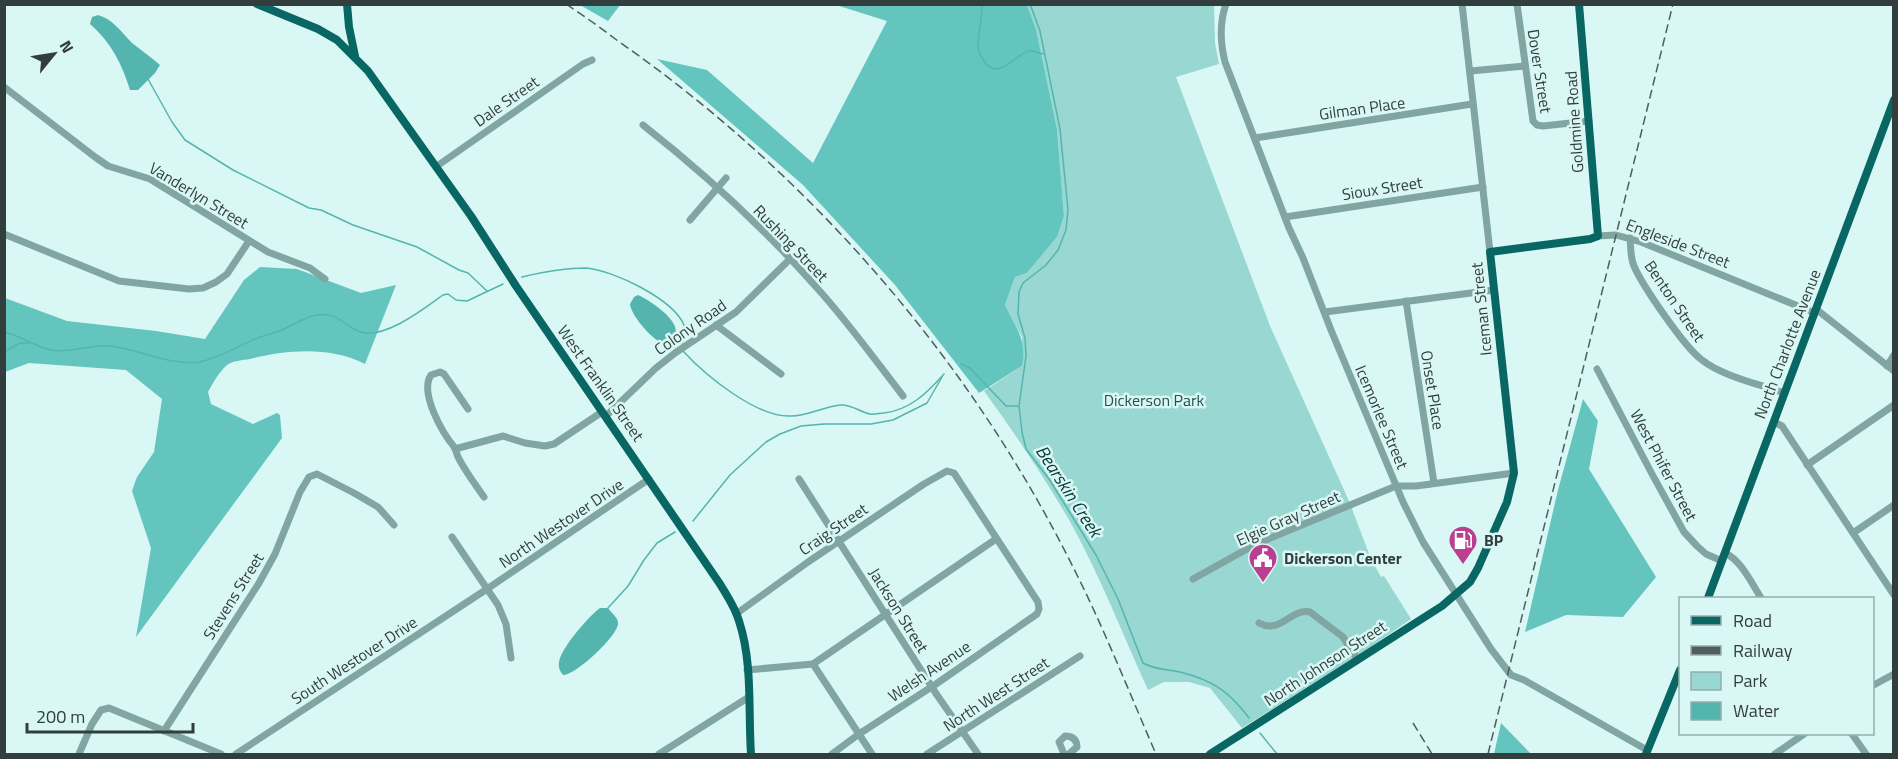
<svg xmlns="http://www.w3.org/2000/svg" width="1898" height="759" font-family="'Titillium Web',sans-serif">
<style>
.green{fill:#98d7d2}
.forest{fill:#64c5bf}
.water{fill:#54b5af}
.lines{fill:none;stroke-linecap:round;stroke-linejoin:round}
.stream{stroke:#54b5af;stroke-width:1.5}
.minor{stroke:#80a5a2;stroke-width:7}
.major{stroke:#086763;stroke-width:8}
.rail{stroke:#4f5e5d;stroke-width:1.5;stroke-dasharray:9 4.5;stroke-linecap:butt}
.labels{text-anchor:middle;dominant-baseline:central;stroke-width:5;stroke-linejoin:round;paint-order:stroke}
.street-label{font-size:16px;fill:#323e3d;stroke:#d9f7f4}
.park-label{font-size:16px;fill:#275250;stroke:#d9f7f4}
.poi-label{font-size:16px;font-weight:bold;fill:#323e3d;stroke:#d9f7f4;text-anchor:start}
.water-label{font-size:18px;font-style:italic;fill:#063734;stroke:#d9f7f4}
</style>
<rect width="100%" height="100%" fill="#d9f7f4"/>
<!-- green -->
<path class="green" d="M 1027,5 L 1214,5 L 1215,43 L 1219,64 L 1176,77 L 1270,326 L 1349,501 L 1371,559 L 1381,577 L 1384,576 L 1411,619 L 1366,650 L 1242,728 L 1210,688 L 1189,682 L 1164,682 L 1148,690 C 1122,633 1099,573 1068,518 C 1042,474 1014,432 984,391 L 1022,366 L 1022,337 L 1005,305 L 1015,277 L 1027,273 L 1057,237 L 1064,216 L 1057,129 L 1036,29 Z"/>
<!-- forest -->
<g class="forest">
<path d="M 580,5 L 620,5 L 608,21 Z"/>
<path d="M 836,5 L 1027,5 L 1036,29 L 1057,129 L 1064,216 L 1057,237 L 1027,273 L 1015,277 L 1005,305 C 1016,328 1027,339 1022,366 L 979,393 L 895,285 L 803,185 L 657,59 L 707,70 L 813,163 L 887,21 Z"/>
<path d="M 260,267 L 297,269 L 361,293 L 396,285 L 365,364 C 329,346 287,350 250,359 C 243,360 232,361 227,365 C 219,372 213,383 208,392 L 211,404 L 253,424 L 277,413 L 280,415 L 282,438 L 136,637 L 151,548 L 132,491 L 137,477 L 154,452 L 162,399 L 126,370 L 29,363 L 5,372 L 5,298 L 67,321 L 156,331 L 205,339 L 244,280 Z"/>
<path d="M 1583,399 L 1598,421 L 1589,469 L 1656,577 L 1623,617 L 1566,615 L 1525,632 L 1558,490 Z"/>
<path d="M 1501,723 L 1531,754 L 1494,754 Z"/>
</g>
<!-- water -->
<g class="water">
<path d="M 98,15 C 113,19 121,32 132,43 C 141,50 151,57 160,65 L 155,73 L 138,90 L 130,90 C 122,64 111,42 90,24 L 92,17 Z"/>
<path d="M 638,295 C 653,301 700,335 660,342 C 650,337 631,315 630,304 L 634,297 Z"/>
<path d="M 600,608 L 608,608 C 611,613 618,617 618,623 C 619,635 575,676 563,675 C 560,671 558,667 559,662 C 561,648 589,616 600,608 Z"/>
</g>
<g class="lines">
<!-- stream -->
<g class="stream">
<path d="M 982,4 C 982,19 978,34 978,48 C 979,53 981,57 984,61 C 999,82 1014,55 1029,51 C 1034,50 1038,53 1043,54"/>
<path d="M 1030,4 L 1040,31 L 1060,129 L 1068,210 L 1066,230 L 1058,250 L 1046,265 L 1023,283 L 1019,292 L 1018,314 L 1025,338 L 1026,356 L 1019,406 L 1022,432 L 1026,449 L 1049,479 L 1096,555 L 1118,599 L 1143,663 C 1155,670 1167,669 1180,672 C 1212,680 1229,691 1249,718"/>
<path d="M 148,79 L 172,122 L 185,140 L 233,170 L 309,208 L 321,210 L 353,225 L 417,247 L 459,270 L 468,273 L 487,291"/>
<path d="M 522,277 C 543,272 564,268 586,268 C 613,270 673,299 684,325 C 686,331 684,337 682,343"/>
<path d="M 4,332 C 21,336 34,346 51,350 C 71,354 90,344 110,346 C 139,349 169,366 199,362 C 220,358 239,345 258,338 C 266,335 276,333 284,329 C 295,324 305,317 317,315 C 336,312 343,324 358,331 C 382,342 425,308 443,295 L 448,294 L 456,300 L 467,301 L 503,284"/>
<path d="M 683,351 C 705,375 757,418 791,416 C 807,416 823,407 840,405 C 852,404 859,412 870,414 C 874,415 880,413 884,413 C 910,410 927,393 944,374"/>
<path d="M 4,352 L 20,343 L 30,343"/>
<path d="M 961,364 L 970,368 L 1006,406 L 1018,406"/>
<path d="M 693,521 L 730,475 L 766,442 L 780,434 L 801,426 L 824,424 L 871,424 L 893,420 L 927,403 L 942,377"/>
<path d="M 608,608 L 628,586 L 644,560 L 657,543 L 675,532"/>
<path d="M 1260,733 L 1277,754"/>
</g>
<!-- minor -->
<g class="minor">
<path d="M 1226,4 C 1219,24 1220,42 1225,62 L 1289,228 L 1303,258 L 1331,330 L 1403,502 L 1423,542 L 1491,649 L 1511,675 L 1524,680 L 1647,750"/>
<path d="M 1462,4 L 1490,252"/>
<path d="M 1517,4 L 1533,121 L 1537,125 L 1543,126 L 1589,121"/>
<path d="M 1470,71 L 1525,66"/>
<path d="M 4,87 L 95,157 L 108,166 L 150,179 L 268,252 L 310,268 L 325,279"/>
<path d="M 643,125 C 705,174 765,229 817,288 C 848,322 875,360 903,396"/>
<path d="M 1255,138 L 1472,104"/>
<path d="M 437,166 L 583,64 L 592,60"/>
<path d="M 1285,217 L 1483,187"/>
<path d="M 690,220 L 726,178"/>
<path d="M 4,234 L 119,281 L 189,289 L 203,288 L 216,282 L 227,274 L 249,241"/>
<path d="M 1598,236 L 1616,235 L 1641,242 L 1815,313"/>
<path d="M 1630,238 C 1631,247 1630,257 1634,266 C 1642,285 1685,348 1702,360 C 1722,376 1759,384 1784,393"/>
<path d="M 1406,301 L 1434,483"/>
<path d="M 1816,309 L 1894,371"/>
<path d="M 1325,312 L 1494,290"/>
<path d="M 716,325 L 781,374"/>
<path d="M 1887,366 L 1894,355"/>
<path d="M 1597,369 L 1652,474 L 1684,532 L 1697,546 L 1706,554 L 1722,561"/>
<path d="M 468,409 L 444,374 L 440,372 L 431,375 C 419,393 443,434 455,448 C 456,450 457,455 458,457 C 465,471 475,484 484,497"/>
<path d="M 606,416 L 656,368 L 675,353 L 736,312 L 790,259"/>
<path d="M 1774,422 L 1782,426 L 1894,595"/>
<path d="M 455,449 L 503,436 L 525,443 L 545,446 L 554,444 L 602,412"/>
<path d="M 1807,465 L 1894,405"/>
<path d="M 799,479 L 937,695 L 978,754"/>
<path d="M 1853,533 L 1894,505"/>
<path d="M 452,537 L 498,605 L 506,624 L 511,658"/>
<path d="M 1725,553 C 1741,560 1752,584 1761,598"/>
<path d="M 1193,579 L 1256,544 L 1396,486 L 1416,486 L 1514,473"/>
<path d="M 736,614 L 808,562 L 924,484 L 947,471 L 954,473 L 1038,602 L 1039,609 L 1037,614 L 936,684 L 859,734 L 832,754"/>
<path d="M 1259,623 C 1281,635 1290,608 1310,612 L 1343,637 L 1358,660"/>
<path d="M 813,664 L 872,754"/>
<path d="M 747,670 L 813,664 L 996,539"/>
<path d="M 1872,686 L 1894,674"/>
<path d="M 164,731 L 259,583 L 275,554 L 300,492 L 309,477 L 317,474 L 354,493 L 378,507 L 394,525"/>
<path d="M 1852,734 L 1866,754"/>
<path d="M 79,754 L 92,724 L 101,710 L 109,708 L 221,754"/>
<path d="M 236,754 L 487,589 L 649,479"/>
<path d="M 659,754 L 749,697"/>
<path d="M 927,754 L 1080,656"/>
<path d="M 1064,754 L 1059,742 L 1065,736 C 1072,736 1077,739 1077,747 L 1069,754"/>
<path d="M 1775,754 L 1804,734"/>
</g>
<!-- major -->
<g class="major">
<path d="M 257,4 L 318,29 L 337,40 L 368,71 L 471,216 L 516,286 L 720,584 C 727,596 735,607 739,621 C 753,663 748,711 751,754"/>
<path d="M 347,4 L 349,27 L 355,56"/>
<path d="M 1708,598 L 1894,100"/>
<path d="M 1210,754 L 1442,606 L 1470,582 L 1478,568 L 1507,502 L 1514,473 L 1490,252 L 1590,239 L 1598,236 L 1579,4"/>
<path d="M 1646,754 L 1680,670"/>
</g>
<!-- rail -->
<g class="rail">
<path d="M 566,4 C 584,16 601,28 618,41 C 809,174 969,358 1073,567 C 1104,628 1129,692 1156,754"/>
<path d="M 1413,723 L 1432,754"/>
<path d="M 1488,754 L 1673,4"/>
</g>
</g>
<!-- icons -->
<defs>
<g id="fuel-pin" transform="scale(1.5)"><path d="M0 17L-7.5 6A9.5 9.5 0 1 1 7.5 6Z" fill="#ba3f91" stroke="#d9f7f4"/><path d="M-5.5-6h7V0h2V4h1.3V-2.5L3-4.5l.8-.8L6-3V5H2.5V1h-1V6h-7ZM-4.2-4.7v3.2H.2V-4.7Z" fill="#fff"/></g>
<g id="civic-pin" transform="scale(1.5)"><path d="M0 17L-7.5 6A9.5 9.5 0 1 1 7.5 6Z" fill="#ba3f91" stroke="#d9f7f4"/><path d="M-.6-6.5H3V-4.5H.6V-3L4-1V1h2V6H-6V1h2V-1L-.6-3ZM-1.2 2.5V6h2.4V2.5Z" fill="#fff"/></g>
</defs>
<g fill-rule="evenodd">
<use href="#fuel-pin" x="1463" y="540"/>
<use href="#civic-pin" x="1263" y="558"/>
</g>
<g class="labels">
<!-- street labels -->
<g class="street-label">
<text transform="translate(1540 71) rotate(81)">Dover Street</text>
<text transform="translate(506 101) rotate(-35)">Dale Street</text>
<text transform="translate(1362 108) rotate(-8)">Gilman Place</text>
<text transform="translate(1574 122) rotate(-94)">Goldmine Road</text>
<text transform="translate(1382 188) rotate(-9)">Sioux Street</text>
<text transform="translate(199 195) rotate(31)">Vanderlyn Street</text>
<text transform="translate(791 243) rotate(46)">Rushing Street</text>
<text transform="translate(1678 243) rotate(21)">Engleside Street</text>
<text transform="translate(1675 301) rotate(56)">Benton Street</text>
<text transform="translate(1481 309) rotate(-96)">Iceman Street</text>
<text transform="translate(690 327) rotate(-35)">Colony Road</text>
<text transform="translate(1787 344) rotate(-69)">North Charlotte Avenue</text>
<text transform="translate(601 383) rotate(55)">West Franklin Street</text>
<text transform="translate(1433 390) rotate(81)">Onset Place</text>
<text transform="translate(1382 417) rotate(67)">Icemorlee Street</text>
<text transform="translate(1664 465) rotate(62)">West Phifer Street</text>
<text transform="translate(1288 518) rotate(-24)">Elgie Gray Street</text>
<text transform="translate(561 523) rotate(-34)">North Westover Drive</text>
<text transform="translate(833 529) rotate(-34)">Craig Street</text>
<text transform="translate(233 596) rotate(-58)">Stevens Street</text>
<text transform="translate(899 610) rotate(58)">Jackson Street</text>
<text transform="translate(354 660) rotate(-33)">South Westover Drive</text>
<text transform="translate(1325 663) rotate(-33)">North Johnson Street</text>
<text transform="translate(929 671) rotate(-34)">Welsh Avenue</text>
<text transform="translate(996 694) rotate(-33)">North West Street</text>
</g>
<!-- park labels -->
<g class="park-label">
<text x="1154" y="400">Dickerson Park</text>
</g>
<!-- poi labels -->
<g class="poi-label">
<text x="1484" y="540">BP</text>
<text x="1284" y="558">Dickerson Center</text>
</g>
<!-- water labels -->
<g class="water-label">
<text transform="translate(1069 491) rotate(57)">Bearskin Creek</text>
</g>
</g>
<!-- border -->
<rect width="1898" height="759" fill="none" stroke="#323e3d" stroke-width="12"/>
<!-- legend -->
<rect x="1679" y="597" width="195" height="138" fill="#d9f7f4" stroke="#96adab" stroke-width="1.5"/>
<rect x="1691" y="616" width="30" height="9" fill="#086763" stroke="#96adab" stroke-width="1.5"/>
<text x="1733" y="627" font-size="18" fill="#323e3d">Road</text>
<rect x="1691" y="646" width="30" height="9" fill="#4f5e5d" stroke="#96adab" stroke-width="1.5"/>
<text x="1733" y="657" font-size="18" fill="#323e3d">Railway</text>
<rect x="1691" y="672" width="30" height="18" fill="#98d7d2" stroke="#96adab" stroke-width="1.5"/>
<text x="1733" y="687" font-size="18" fill="#323e3d">Park</text>
<rect x="1691" y="702" width="30" height="18" fill="#54b5af" stroke="#96adab" stroke-width="1.5"/>
<text x="1733" y="717" font-size="18" fill="#323e3d">Water</text>
<!-- north arrow -->
<g transform="translate(54 54) rotate(60)" stroke="#d9f7f4" stroke-width="4.5" paint-order="stroke">
<path d="M0-4.5L10 22L0 15L-10 22Z" fill="#323e3d"/>
<text y="-9" font-size="16" font-weight="bold" text-anchor="middle" fill="#323e3d">N</text>
</g>
<!-- scale -->
<path d="M27 723v9h166v-9" fill="none" stroke="#323e3d" stroke-width="3"/>
<text x="36" y="723" font-size="18" fill="#323e3d" stroke="#d9f7f4" stroke-width="4.5" paint-order="stroke">200 m</text>
</svg>
